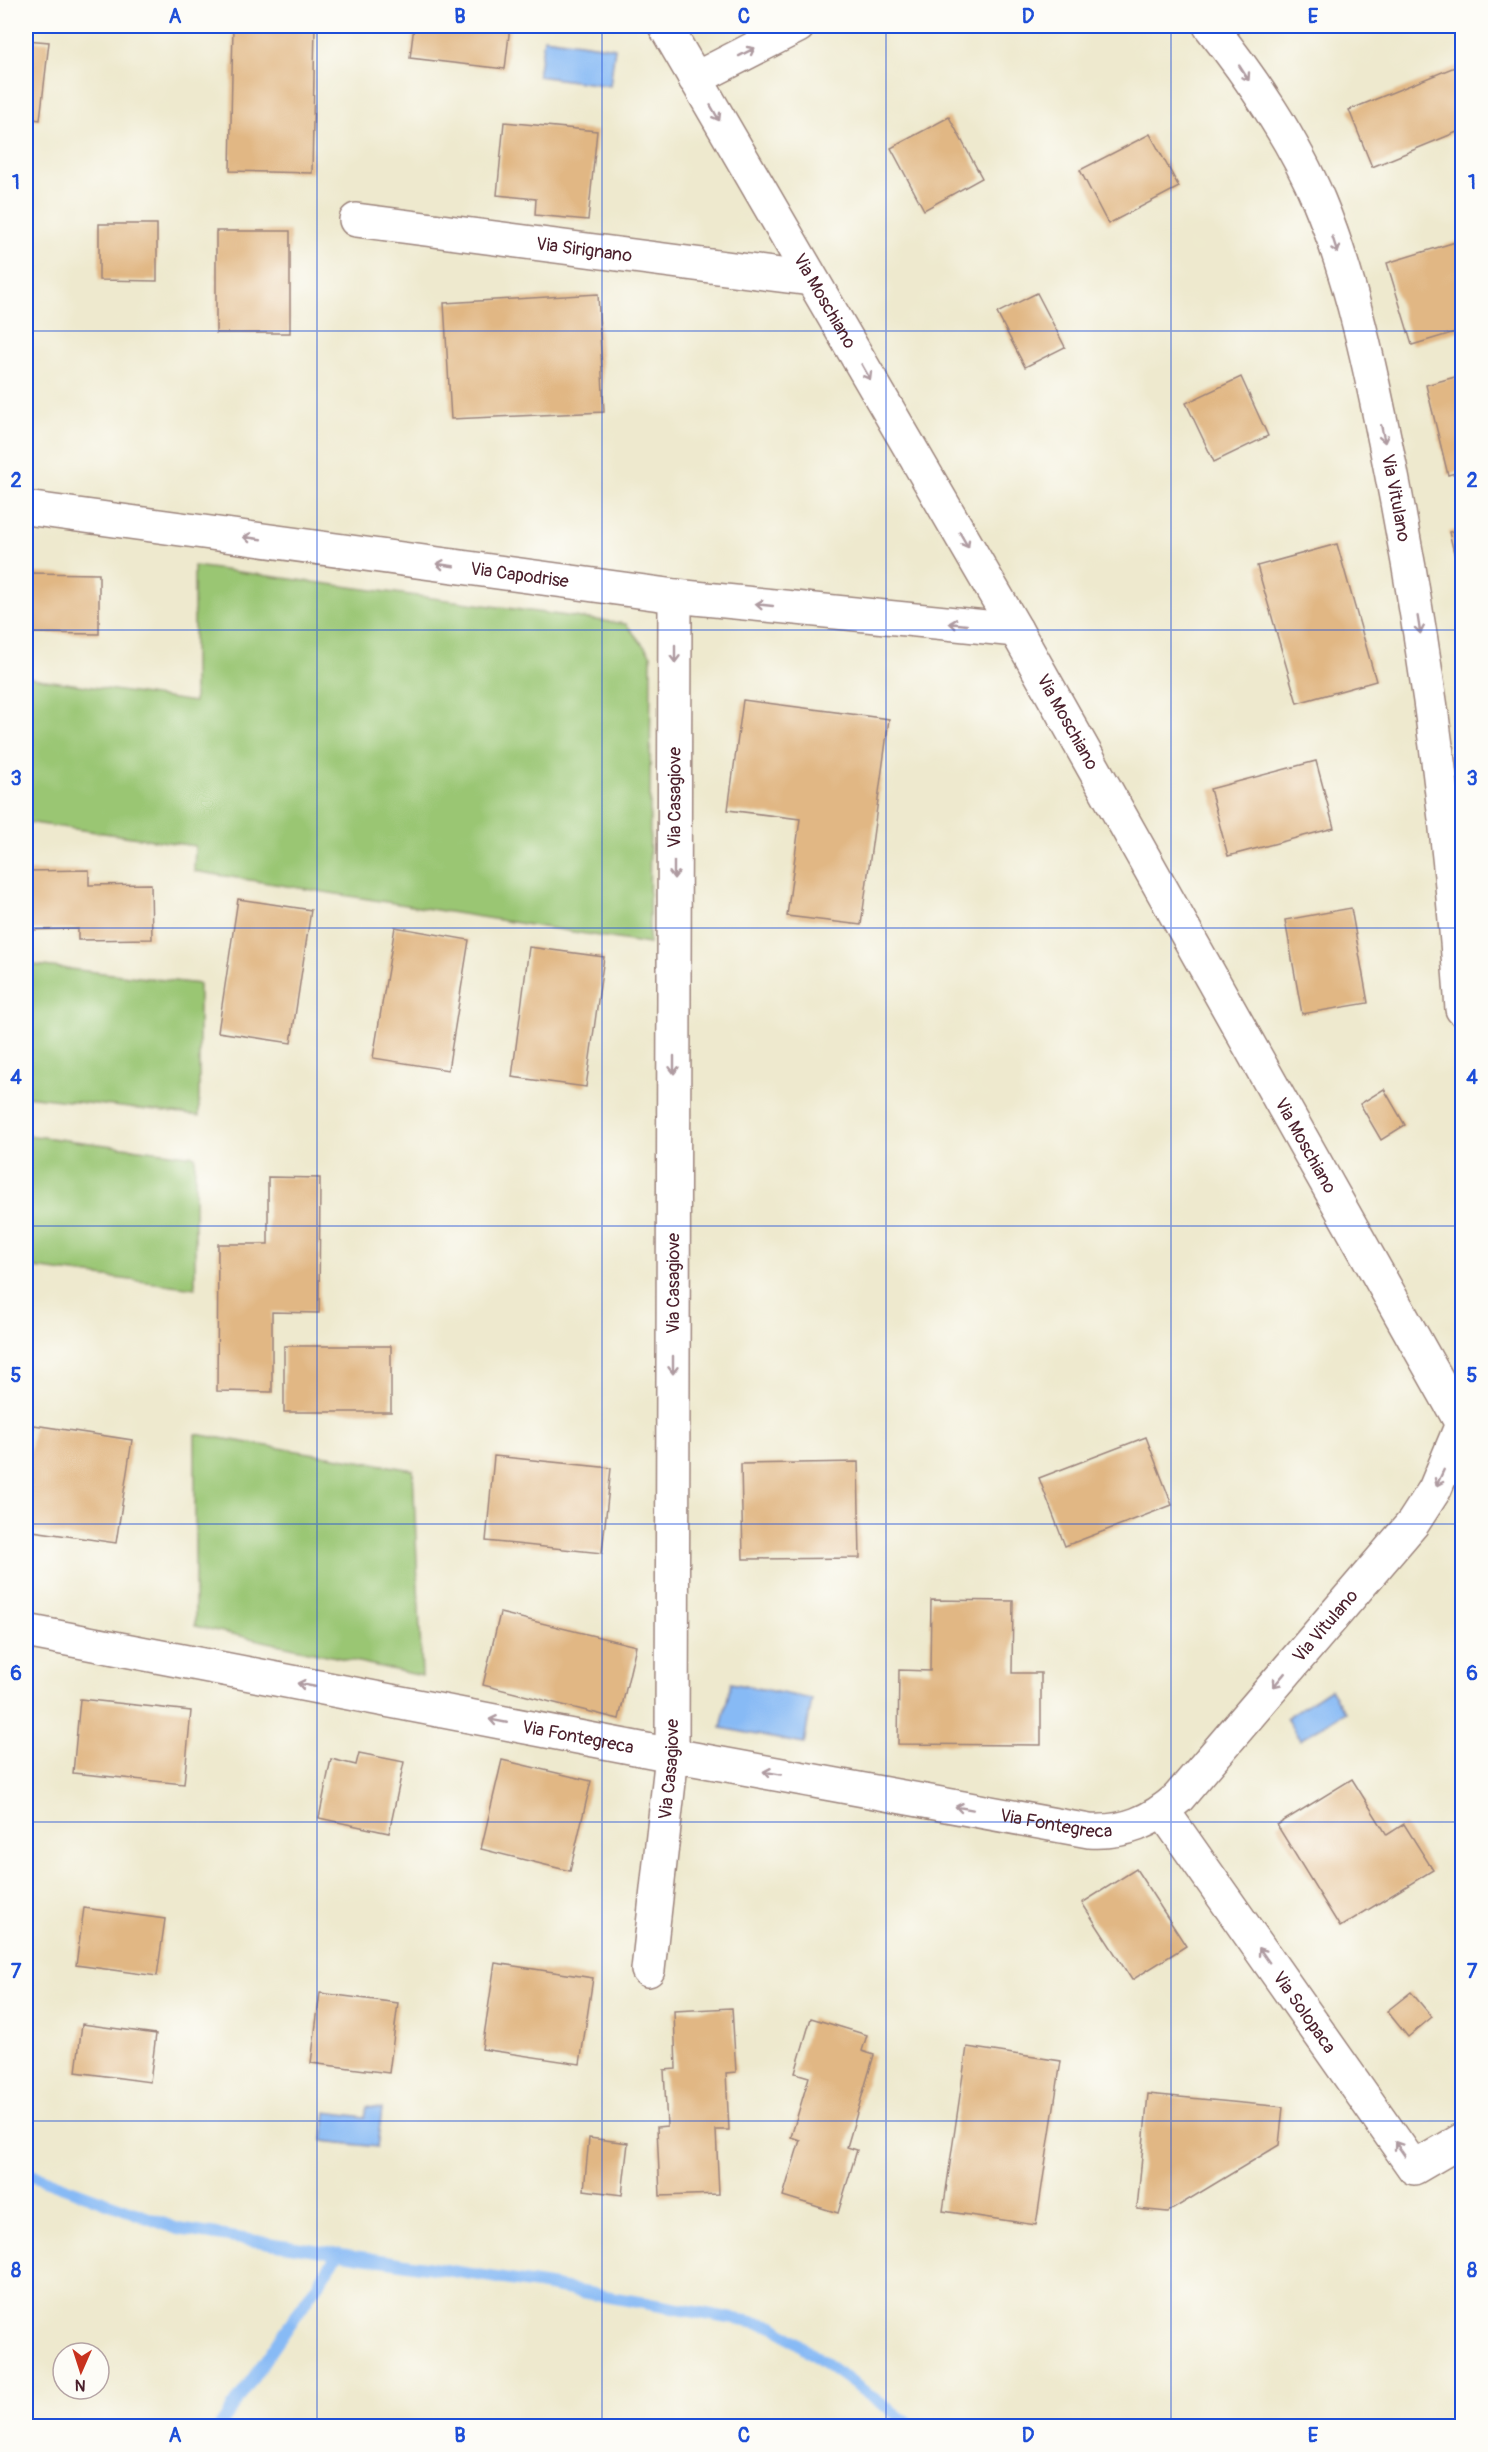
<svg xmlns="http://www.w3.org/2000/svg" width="1488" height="2452" font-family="Pangolin,sans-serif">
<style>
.green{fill:#9ac673;stroke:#72724f;stroke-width:1.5}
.water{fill:#87baf5;stroke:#686c90;stroke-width:1.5}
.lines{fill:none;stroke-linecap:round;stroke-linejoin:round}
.stream{stroke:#87baf5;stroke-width:12}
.building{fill:#e1b784}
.street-casing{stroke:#9c847c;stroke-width:36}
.street{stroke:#fff;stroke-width:33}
.oneway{stroke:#ae9aa0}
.grid{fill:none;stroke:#1d4ed8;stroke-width:1.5;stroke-opacity:0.55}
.labels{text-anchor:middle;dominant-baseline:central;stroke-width:4.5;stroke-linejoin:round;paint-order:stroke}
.street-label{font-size:18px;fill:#4a1f2b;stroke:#fdfcf7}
.neatline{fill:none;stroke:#1d4ed8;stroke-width:2}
.grid-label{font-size:20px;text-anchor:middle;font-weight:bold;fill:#1d4ed8}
</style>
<rect width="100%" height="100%" fill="#fdfcf7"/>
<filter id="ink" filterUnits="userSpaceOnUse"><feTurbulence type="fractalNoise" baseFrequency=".0167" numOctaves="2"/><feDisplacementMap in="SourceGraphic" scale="12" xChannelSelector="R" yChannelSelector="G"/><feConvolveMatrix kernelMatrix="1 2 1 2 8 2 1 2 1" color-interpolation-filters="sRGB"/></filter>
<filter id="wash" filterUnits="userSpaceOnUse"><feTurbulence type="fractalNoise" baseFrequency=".008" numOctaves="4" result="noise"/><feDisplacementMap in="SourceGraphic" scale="24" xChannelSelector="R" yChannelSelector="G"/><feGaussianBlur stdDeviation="1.35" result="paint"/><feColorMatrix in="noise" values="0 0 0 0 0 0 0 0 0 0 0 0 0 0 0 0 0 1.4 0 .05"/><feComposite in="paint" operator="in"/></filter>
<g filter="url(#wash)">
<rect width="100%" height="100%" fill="#eee9ce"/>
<!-- green -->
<g class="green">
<path d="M 194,566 L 626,624 L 651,655 L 649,944 L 194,871 L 195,846 L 26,822 L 26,677 L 194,702 Z"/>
<path d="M 26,964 L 199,984 L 199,1116 L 26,1096 Z"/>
<path d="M 26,1135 L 195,1156 L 195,1288 L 26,1267 Z"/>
<path d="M 195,1434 L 413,1470 L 422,1676 L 195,1626 Z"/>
</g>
<!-- water -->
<g class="water">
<path d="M 544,38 L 615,48 L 610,86 L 538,76 Z"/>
<path d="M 731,1683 L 812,1699 L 804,1744 L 721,1728 Z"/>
<path d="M 1330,1689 L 1345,1712 L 1300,1740 L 1286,1718 Z"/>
<path d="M 367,2107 L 382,2109 L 377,2147 L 323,2141 L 326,2112 L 365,2117 Z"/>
</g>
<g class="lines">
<!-- stream -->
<g class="stream">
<path d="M 26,2173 L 178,2229 L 543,2285 L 774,2326 L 912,2426"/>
<path d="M 220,2426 L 339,2253"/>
</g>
</g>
<g id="blocks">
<!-- building -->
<g class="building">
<path d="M 233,26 L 315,26 L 312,173 L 230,171 Z"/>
<path d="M 414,26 L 510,26 L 505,69 L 410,58 Z"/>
<path d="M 26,40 L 49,42 L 40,120 L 26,118 Z"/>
<path d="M 1462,64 L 1462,130 L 1372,167 L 1349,110 Z"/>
<path d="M 949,117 L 982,178 L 924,210 L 891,148 Z"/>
<path d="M 504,122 L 597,131 L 588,220 L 535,215 L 536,199 L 497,195 Z"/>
<path d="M 1150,134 L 1179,187 L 1108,224 L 1080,170 Z"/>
<path d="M 99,224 L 157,224 L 157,281 L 99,280 Z"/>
<rect x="216" y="231" width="74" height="102"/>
<path d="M 1462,240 L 1462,330 L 1412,345 L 1387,263 Z"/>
<path d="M 1037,293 L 1065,347 L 1025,367 L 997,313 Z"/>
<path d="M 598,294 L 604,412 L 451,419 L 444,303 Z"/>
<path d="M 1462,375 L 1462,471 L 1448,475 L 1426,385 Z"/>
<path d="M 1241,377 L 1268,436 L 1214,462 L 1186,403 Z"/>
<path d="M 1462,529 L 1462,586 L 1449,532 Z"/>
<path d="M 1337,544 L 1376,681 L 1297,703 L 1257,566 Z"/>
<path d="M 26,573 L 99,574 L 99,634 L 26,633 Z"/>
<path d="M 743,700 L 889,719 L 861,925 L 787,916 L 800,819 L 728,810 Z"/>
<path d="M 1316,761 L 1334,828 L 1228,856 L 1210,789 Z"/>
<path d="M 89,870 L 89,885 L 151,884 L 152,939 L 78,940 L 78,929 L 26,930 L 26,871 Z"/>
<path d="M 238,899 L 311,910 L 291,1043 L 218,1032 Z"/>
<path d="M 1351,908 L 1368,1003 L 1302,1014 L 1285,920 Z"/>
<path d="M 395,927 L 469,940 L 448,1070 L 373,1058 Z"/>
<path d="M 529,947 L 604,957 L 586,1087 L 512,1077 Z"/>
<path d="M 1384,1089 L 1405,1125 L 1381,1140 L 1360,1104 Z"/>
<path d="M 268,1177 L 320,1178 L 319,1313 L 272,1312 L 272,1392 L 217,1391 L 218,1244 L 268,1244 Z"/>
<rect x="284" y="1346" width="107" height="66"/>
<path d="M 34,1425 L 132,1440 L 116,1543 L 26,1530 L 26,1478 Z"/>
<path d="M 1146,1437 L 1172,1505 L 1065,1546 L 1039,1478 Z"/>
<path d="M 494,1456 L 611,1468 L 602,1553 L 486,1541 Z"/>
<path d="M 858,1462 L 860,1558 L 743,1559 L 741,1464 Z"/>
<path d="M 931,1600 L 1013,1601 L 1012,1673 L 1041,1673 L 1041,1745 L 898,1744 L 899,1670 L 930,1671 Z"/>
<path d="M 500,1613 L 636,1646 L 619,1719 L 483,1685 Z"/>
<path d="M 80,1699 L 191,1711 L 184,1784 L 73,1773 Z"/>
<path d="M 359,1753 L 404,1762 L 389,1833 L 319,1818 L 331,1759 L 356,1765 Z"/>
<path d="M 502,1760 L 591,1781 L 570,1871 L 481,1849 Z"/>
<path d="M 1352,1779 L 1387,1835 L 1404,1824 L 1433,1870 L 1340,1927 L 1277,1825 Z"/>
<path d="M 1136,1869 L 1186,1946 L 1132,1980 L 1082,1903 Z"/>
<path d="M 84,1908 L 165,1919 L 157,1976 L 76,1965 Z"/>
<path d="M 495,1963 L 593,1978 L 580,2064 L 482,2049 Z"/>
<path d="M 1411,1992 L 1432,2017 L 1408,2037 L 1387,2011 Z"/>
<path d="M 320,1993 L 398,2003 L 389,2073 L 311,2063 Z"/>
<path d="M 732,2008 L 736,2072 L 726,2073 L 729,2130 L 716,2130 L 719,2194 L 660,2196 L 657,2127 L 667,2126 L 664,2070 L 676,2069 L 674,2011 Z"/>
<path d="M 811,2018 L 867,2035 L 862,2051 L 874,2055 L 847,2147 L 857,2150 L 838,2213 L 783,2196 L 800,2140 L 791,2137 L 809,2077 L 795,2073 Z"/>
<path d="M 82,2024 L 156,2034 L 150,2082 L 76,2072 Z"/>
<path d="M 967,2047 L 1061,2061 L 1036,2225 L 943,2211 Z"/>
<path d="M 1148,2094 L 1283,2107 L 1279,2145 L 1168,2212 L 1137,2209 Z"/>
<path d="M 589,2138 L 628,2143 L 622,2195 L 584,2190 Z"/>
</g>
</g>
</g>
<g filter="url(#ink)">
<use href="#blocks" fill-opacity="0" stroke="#9c847c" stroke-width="1.5"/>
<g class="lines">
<!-- street casing -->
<g class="street-casing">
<g id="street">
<path id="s1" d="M 665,26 L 1016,630 L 1462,1424"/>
<path id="s2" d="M 1210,26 C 1251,77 1294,141 1319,201 C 1354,285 1373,382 1391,471 C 1426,648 1450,828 1462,1009"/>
<path d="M 695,79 L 798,26"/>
<path id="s3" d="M 356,220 L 811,279"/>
<path id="s4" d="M 26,508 L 675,596 L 1016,630"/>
<path id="s5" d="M 26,1631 L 672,1755 L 1089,1831 C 1125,1833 1151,1822 1178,1798 L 1413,1523 L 1435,1489 L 1462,1424"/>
<path id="s6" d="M 1163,1811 L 1414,2168 L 1462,2140"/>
<path id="s7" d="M 648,1970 L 672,1755 L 675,596"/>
</g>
</g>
<!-- street -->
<use href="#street" class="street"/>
</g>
<!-- one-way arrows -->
<defs><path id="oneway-shaft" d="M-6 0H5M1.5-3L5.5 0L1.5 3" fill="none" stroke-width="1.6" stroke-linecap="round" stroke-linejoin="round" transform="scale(1.5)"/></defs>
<g class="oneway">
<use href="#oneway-shaft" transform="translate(747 52) rotate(-27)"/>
<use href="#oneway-shaft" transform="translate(1244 73) rotate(57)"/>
<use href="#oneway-shaft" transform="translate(715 113) rotate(60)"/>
<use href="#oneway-shaft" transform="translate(1335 245) rotate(72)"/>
<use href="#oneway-shaft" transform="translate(866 372) rotate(60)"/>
<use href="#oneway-shaft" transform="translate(1383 434) rotate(78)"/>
<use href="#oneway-shaft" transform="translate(252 538) rotate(-172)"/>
<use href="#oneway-shaft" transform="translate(964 540) rotate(60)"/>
<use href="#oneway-shaft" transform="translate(445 565) rotate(-172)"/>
<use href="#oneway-shaft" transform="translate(764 605) rotate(-174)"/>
<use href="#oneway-shaft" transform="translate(958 624) rotate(-174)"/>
<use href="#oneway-shaft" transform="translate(1419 625) rotate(81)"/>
<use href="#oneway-shaft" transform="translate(675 654) rotate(90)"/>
<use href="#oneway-shaft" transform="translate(674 870) rotate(90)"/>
<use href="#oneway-shaft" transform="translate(674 1065) rotate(90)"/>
<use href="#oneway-shaft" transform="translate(673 1365) rotate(90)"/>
<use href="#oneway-shaft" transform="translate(1440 1478) rotate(115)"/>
<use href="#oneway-shaft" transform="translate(1279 1680) rotate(130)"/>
<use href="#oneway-shaft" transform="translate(306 1685) rotate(-169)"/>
<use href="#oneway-shaft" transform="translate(498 1721) rotate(-169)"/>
<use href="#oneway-shaft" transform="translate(772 1773) rotate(-170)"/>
<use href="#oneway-shaft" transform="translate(964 1808) rotate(-170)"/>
<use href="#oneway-shaft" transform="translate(1264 1955) rotate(-125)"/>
<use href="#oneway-shaft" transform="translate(1400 2149) rotate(-125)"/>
</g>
</g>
<!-- grid -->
<path class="grid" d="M 317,26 L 317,2426M 602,26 L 602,2426M 886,26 L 886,2426M 1171,26 L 1171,2426M 26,331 L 1462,331M 26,630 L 1462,630M 26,928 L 1462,928M 26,1226 L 1462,1226M 26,1524 L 1462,1524M 26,1822 L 1462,1822M 26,2121 L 1462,2121"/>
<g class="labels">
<!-- street labels -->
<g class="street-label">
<text stroke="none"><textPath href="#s3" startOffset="230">Via Sirignano</textPath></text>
<text stroke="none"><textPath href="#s1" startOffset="318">Via Moschiano</textPath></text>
<text stroke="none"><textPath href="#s2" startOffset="514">Via Vitulano</textPath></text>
<text stroke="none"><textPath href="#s4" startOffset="498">Via Capodrise</textPath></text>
<text stroke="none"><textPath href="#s1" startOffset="804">Via Moschiano</textPath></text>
<text stroke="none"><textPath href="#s7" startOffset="1174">Via Casagiove</textPath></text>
<text stroke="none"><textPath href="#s1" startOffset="1290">Via Moschiano</textPath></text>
<text stroke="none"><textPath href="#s7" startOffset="688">Via Casagiove</textPath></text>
<text stroke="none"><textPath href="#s5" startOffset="1406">Via Vitulano</textPath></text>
<text stroke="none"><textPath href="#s5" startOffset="562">Via Fontegreca</textPath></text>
<text stroke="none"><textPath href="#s7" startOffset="202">Via Casagiove</textPath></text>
<text stroke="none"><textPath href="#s5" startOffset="1048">Via Fontegreca</textPath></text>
<text stroke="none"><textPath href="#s6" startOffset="246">Via Solopaca</textPath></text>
</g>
</g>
<!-- margin -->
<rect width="1488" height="2452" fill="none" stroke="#fdfcf7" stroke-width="66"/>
<!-- north arrow -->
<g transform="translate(81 2371) rotate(183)"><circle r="28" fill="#fdfcf7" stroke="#b5a4a5" stroke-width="1.5"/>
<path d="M0-4.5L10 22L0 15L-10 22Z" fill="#c8321e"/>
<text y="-9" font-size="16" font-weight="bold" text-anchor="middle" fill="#4a1f2b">N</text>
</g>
<rect x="33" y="33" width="1422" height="2386" class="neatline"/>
<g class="grid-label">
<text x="175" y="23">A</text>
<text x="460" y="23">B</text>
<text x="744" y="23">C</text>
<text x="1028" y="23">D</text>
<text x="1313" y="23">E</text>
<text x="16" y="189">1</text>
<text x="1472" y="189">1</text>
<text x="16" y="487">2</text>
<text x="1472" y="487">2</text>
<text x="16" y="785">3</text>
<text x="1472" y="785">3</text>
<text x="16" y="1084">4</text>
<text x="1472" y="1084">4</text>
<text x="16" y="1382">5</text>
<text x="1472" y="1382">5</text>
<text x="16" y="1680">6</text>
<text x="1472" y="1680">6</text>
<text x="16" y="1978">7</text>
<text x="1472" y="1978">7</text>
<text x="16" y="2277">8</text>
<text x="1472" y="2277">8</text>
<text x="175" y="2442">A</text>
<text x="460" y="2442">B</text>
<text x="744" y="2442">C</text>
<text x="1028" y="2442">D</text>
<text x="1313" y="2442">E</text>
</g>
</svg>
